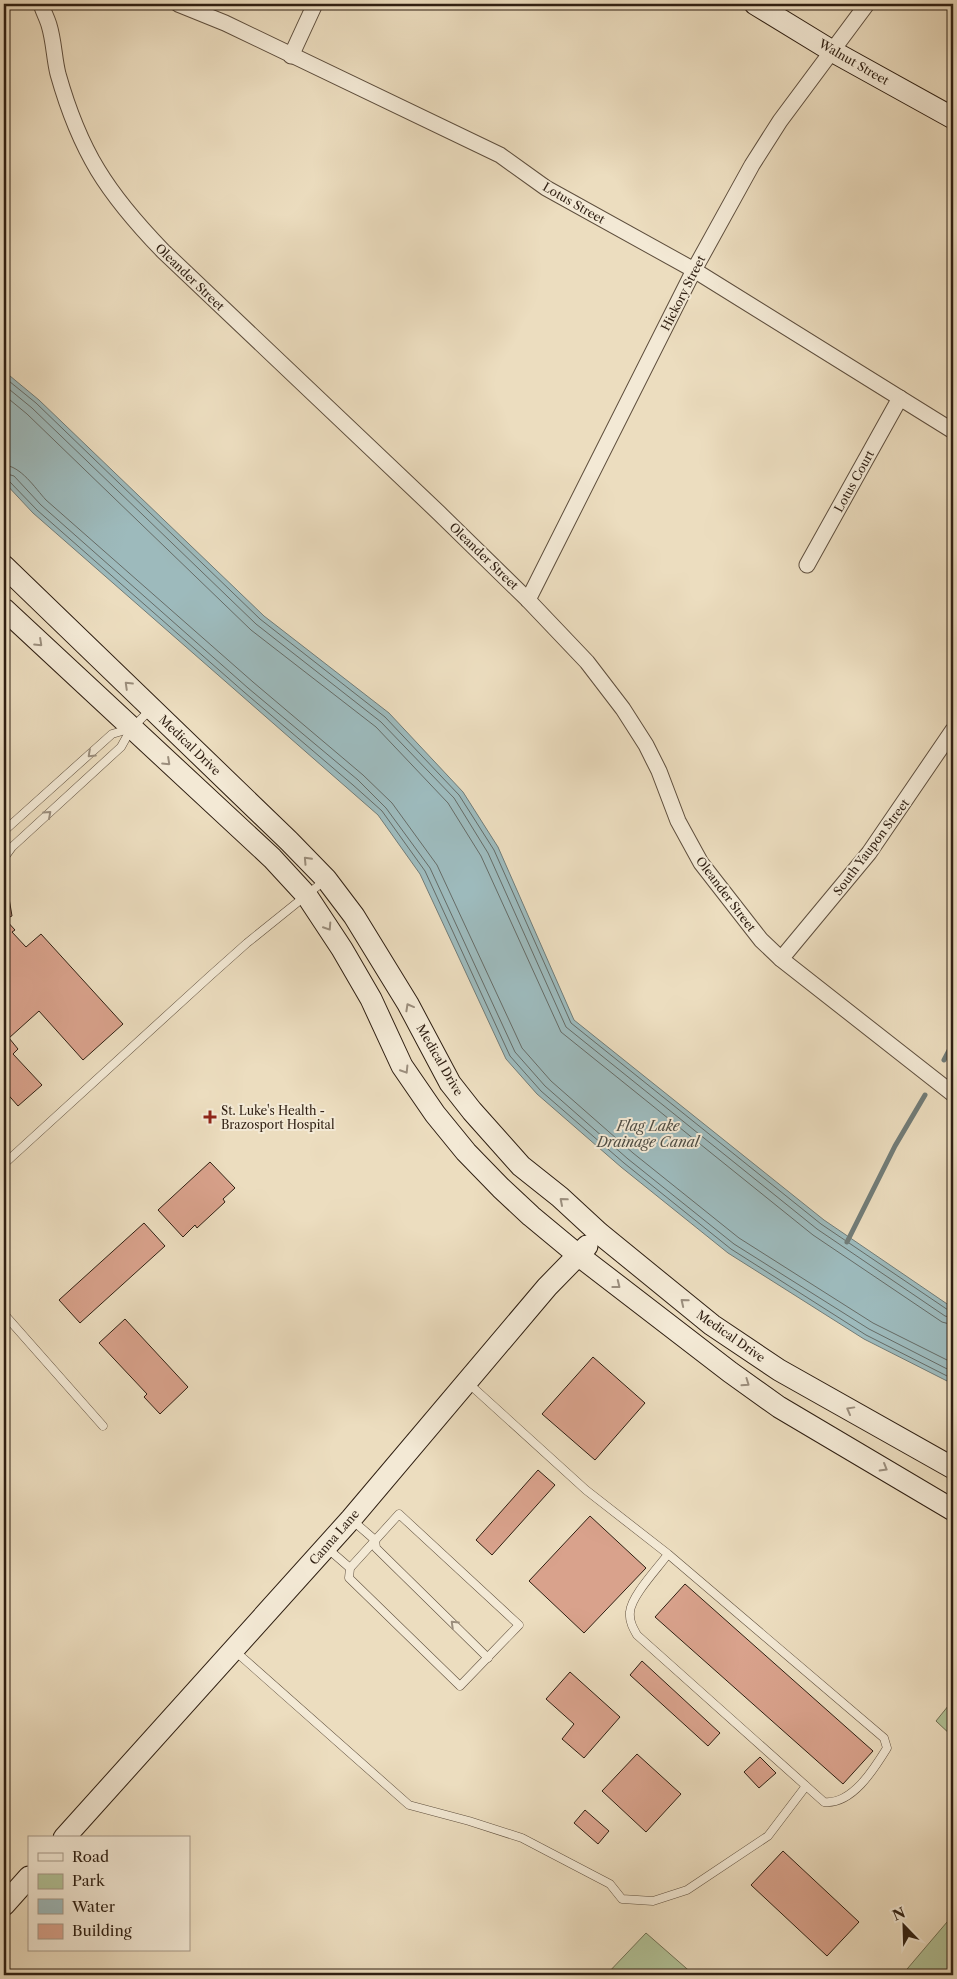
<svg xmlns="http://www.w3.org/2000/svg" width="957" height="1979" font-family="'Libre Caslon Text',serif">
<style>
.green{fill:#b1c297;stroke:#707054}
.water{fill:#9dbabc;stroke:#717c78}
.lines{fill:none;stroke-linecap:round;stroke-linejoin:round}
.shore{stroke:#666c67;stroke-width:1}
.stream{stroke:#717c78;stroke-width:5}
.building{fill:#d9a28c;stroke:#2f1f12}
.lane-casing{stroke:#5e4e3d;stroke-width:9}
.street-casing{stroke:#5e4e3d;stroke-width:17}
.secondary-casing{stroke:#2f1f12;stroke-width:23}
.lane{stroke:#f3e9d5;stroke-width:8}
.street{stroke:#f3e9d5;stroke-width:15}
.secondary{stroke:#f3e9d5;stroke-width:21}
.oneway{stroke:#9b8e7d}
.poi-dot{fill:#8f2418;stroke:#f3e9d5;stroke-width:2}
.labels{text-anchor:middle;dominant-baseline:central;stroke-width:4;stroke-linejoin:round;paint-order:stroke}
.street-label{font-size:12px;fill:#2f1f12;stroke:#f3e9d5}
.poi-label{font-size:12px;fill:#2f1f12;stroke:#f3e9d5;text-anchor:start}
.water-label{font-size:14px;font-style:italic;fill:#504e45;stroke:#f3e9d5}
</style>
<rect width="100%" height="100%" fill="#ecddbf"/>
<filter id="stains"><feTurbulence type="fractalNoise" baseFrequency=".004" numOctaves="4"/><feColorMatrix values="0 0 0 0 .2 0 0 0 0 .09 0 0 0 0 .02 0 0 0 .5 -.17"/></filter>
<radialGradient id="worn" r=".72"><stop offset=".6" stop-color="#630" stop-opacity="0"/><stop offset="1" stop-color="#630" stop-opacity=".3"/></radialGradient>
<!-- green -->
<g class="green">
<path d="M 953,1700 L 953,1737 L 936,1721 Z"/>
<path d="M 953,1915 L 953,1975 L 902,1975 Z"/>
<path d="M 646,1933 L 694,1975 L 606,1975 Z"/>
</g>
<!-- water -->
<path class="water" d="M 4,371 L 39,400 L 264,616 L 389,713 L 463,792 L 498,847 L 574,1020 L 824,1220 L 953,1308 L 953,1384 L 864,1339 L 728,1253 L 621,1167 L 537,1094 L 506,1059 L 420,874 L 378,815 L 33,513 L 4,482 Z"/>
<g class="lines">
<!-- shore -->
<g class="shore">
<path d="M 4,377 L 36,403 L 260,619 L 385,717 L 459,795 L 494,850 L 571,1023 L 821,1224 L 948,1310 L 953,1311"/>
<path d="M 4,385 L 32,408 L 256,624 L 381,722 L 454,798 L 488,853 L 566,1027 L 817,1229 L 945,1316 L 953,1318"/>
<path d="M 4,395 L 27,414 L 251,630 L 376,727 L 448,803 L 481,856 L 561,1032 L 813,1235 L 942,1322 L 953,1325"/>
<path d="M 4,465 C 21,466 35,488 46,500 L 253,682 L 363,775 L 392,803 L 437,865 L 522,1048 L 551,1081 L 633,1153 L 739,1238 L 873,1323 L 953,1363"/>
<path d="M 4,473 L 14,476 L 41,505 L 248,688 L 358,780 L 386,808 L 430,868 L 515,1052 L 545,1086 L 628,1159 L 734,1244 L 869,1329 L 953,1372"/>
<path d="M 4,479 L 9,481 L 37,510 L 244,692 L 353,785 L 382,811 L 425,871 L 510,1056 L 541,1091 L 624,1163 L 731,1249 L 866,1335 L 953,1379"/>
</g>
<!-- stream -->
<g class="stream">
<path d="M 944,1060 L 953,1043"/>
<path d="M 847,1242 L 895,1146 L 925,1095"/>
</g>
</g>
<!-- building -->
<g class="building">
<path d="M 9,898 L 12,916 L 5,919 L 15,930 L 12,932 L 26,947 L 41,934 L 123,1024 L 83,1060 L 39,1011 L 9,1038 L 18,1049 L 13,1054 L 42,1085 L 18,1106 L 4,1090 L 4,899 Z"/>
<path d="M 210,1162 L 235,1188 L 223,1199 L 225,1202 L 197,1228 L 195,1225 L 183,1237 L 158,1210 Z"/>
<path d="M 144,1223 L 165,1246 L 80,1323 L 59,1300 Z"/>
<path d="M 125,1319 L 188,1387 L 160,1414 L 144,1397 L 147,1394 L 99,1343 Z"/>
<path d="M 593,1357 L 645,1403 L 595,1460 L 542,1414 Z"/>
<path d="M 538,1470 L 555,1485 L 492,1555 L 476,1540 Z"/>
<path d="M 590,1516 L 646,1568 L 584,1633 L 529,1581 Z"/>
<path d="M 685,1584 L 873,1751 L 843,1784 L 655,1617 Z"/>
<path d="M 642,1661 L 720,1733 L 708,1746 L 630,1675 Z"/>
<path d="M 570,1672 L 620,1717 L 584,1758 L 562,1739 L 574,1724 L 546,1699 Z"/>
<path d="M 637,1754 L 681,1794 L 646,1832 L 602,1791 Z"/>
<path d="M 760,1757 L 776,1773 L 759,1788 L 744,1772 Z"/>
<path d="M 585,1810 L 609,1831 L 598,1844 L 574,1823 Z"/>
<path d="M 783,1851 L 859,1922 L 827,1956 L 751,1885 Z"/>
</g>
<g class="lines">
<!-- lane casing -->
<g class="lane-casing">
<g id="lane">
<path d="M 4,831 L 112,734 L 129,729"/>
<path d="M 4,858 L 12,847 L 121,747 L 131,729 L 151,709"/>
<path d="M 4,1164 L 210,976 L 247,943 L 324,881"/>
<path d="M 4,1314 L 103,1426"/>
<path d="M 467,1382 L 586,1490 L 668,1554 L 884,1738 L 887,1748 C 874,1769 852,1805 824,1802 L 637,1635 C 633,1628 629,1621 630,1612 C 631,1596 658,1568 668,1554"/>
<path d="M 399,1514 L 519,1625 L 460,1686 L 349,1578 L 350,1568 Z"/>
<path d="M 352,1520 L 375,1540 L 376,1548 L 488,1658"/>
<path d="M 327,1548 L 350,1568"/>
<path d="M 235,1651 L 409,1805 L 469,1821 L 522,1838 L 610,1884 L 622,1899 L 653,1901 L 687,1890 L 768,1836 L 806,1786"/>
</g>
</g>
<!-- street casing -->
<g class="street-casing">
<g id="street">
<path d="M 41,4 C 43,11 47,18 49,25 C 54,41 54,58 58,74 C 80,152 107,193 163,251 L 439,513 L 528,600 L 587,662 L 623,709 L 646,745 L 659,771 L 678,821 L 701,863 L 761,940 L 781,959 L 953,1094"/>
<path d="M 178,4 L 225,23 L 500,155 L 546,188 L 694,270 L 953,431"/>
<path d="M 291,56 L 315,4"/>
<path d="M 807,565 L 900,398"/>
<path d="M 528,600 L 694,270 L 752,165 L 780,121 L 867,4"/>
<path d="M 781,959 L 869,853 L 953,730"/>
</g>
</g>
<!-- secondary casing -->
<g class="secondary-casing">
<g id="secondary">
<path d="M 755,4 L 832,51 L 953,118"/>
<path d="M 4,566 L 289,841 L 326,879 L 354,916 L 408,1004 L 450,1083 L 472,1111 L 521,1166 L 560,1197 L 599,1233 L 712,1325 L 779,1370 L 953,1468"/>
<path d="M 4,609 L 272,858 L 307,896 L 342,949 L 371,999 L 402,1066 L 435,1114 L 466,1152 L 501,1188 L 531,1216 L 578,1255 L 730,1372 L 779,1407 L 953,1510"/>
<path d="M 64,1838 L 351,1519 L 547,1287 L 587,1246"/>
<path d="M 4,1905 L 29,1877"/>
</g>
</g>
<!-- lane -->
<use href="#lane" class="lane"/>
<!-- street -->
<use href="#street" class="street"/>
<!-- secondary -->
<use href="#secondary" class="secondary"/>
</g>
<!-- one-way arrows -->
<defs><path id="oneway-chevron" d="M-2-3.5L2.5 0L-2 3.5" fill="none" stroke-width="1.6" stroke-linecap="round" stroke-linejoin="round" transform="scale(1.25)"/></defs>
<g class="oneway">
<use href="#oneway-chevron" transform="translate(39 643) rotate(43)"/>
<use href="#oneway-chevron" transform="translate(128 685) rotate(-136)"/>
<use href="#oneway-chevron" transform="translate(91 754) rotate(137)"/>
<use href="#oneway-chevron" transform="translate(167 762) rotate(43)"/>
<use href="#oneway-chevron" transform="translate(48 814) rotate(-42)"/>
<use href="#oneway-chevron" transform="translate(307 860) rotate(-133)"/>
<use href="#oneway-chevron" transform="translate(328 927) rotate(57)"/>
<use href="#oneway-chevron" transform="translate(409 1007) rotate(-119)"/>
<use href="#oneway-chevron" transform="translate(405 1070) rotate(58)"/>
<use href="#oneway-chevron" transform="translate(563 1201) rotate(-139)"/>
<use href="#oneway-chevron" transform="translate(617 1285) rotate(38)"/>
<use href="#oneway-chevron" transform="translate(684 1302) rotate(-141)"/>
<use href="#oneway-chevron" transform="translate(746 1383) rotate(35)"/>
<use href="#oneway-chevron" transform="translate(850 1410) rotate(-151)"/>
<use href="#oneway-chevron" transform="translate(884 1468) rotate(30)"/>
<use href="#oneway-chevron" transform="translate(454 1624) rotate(-136)"/>
</g>
<!-- markers -->
<path class="poi-dot" d="M207.5 1109.5h5v5h5v5h-5v5h-5v-5h-5v-5h5z"/>
<g class="labels">
<!-- street labels -->
<g class="street-label">
<text transform="translate(854 62) rotate(30)">Walnut Street</text>
<text transform="translate(574 203) rotate(30)">Lotus Street</text>
<text transform="translate(190 277) rotate(44)">Oleander Street</text>
<text transform="translate(683 293) rotate(-63)">Hickory Street</text>
<text transform="translate(854 481) rotate(-61)">Lotus Court</text>
<text transform="translate(484 556) rotate(44)">Oleander Street</text>
<text transform="translate(190 745) rotate(44)">Medical Drive</text>
<text transform="translate(871 847) rotate(-53)">South Yaupon Street</text>
<text transform="translate(726 894) rotate(53)">Oleander Street</text>
<text transform="translate(440 1060) rotate(60)">Medical Drive</text>
<text transform="translate(731 1336) rotate(35)">Medical Drive</text>
<text transform="translate(334 1537) rotate(-49)">Canna Lane</text>
</g>
<!-- poi labels -->
<g class="poi-label">
<text x="221" y="1110">St. Luke's Health -<tspan x="221" dy="14">Brazosport Hospital</tspan></text>
</g>
<!-- water labels -->
<g class="water-label">
<text x="648" y="1126">Flag Lake<tspan x="648" dy="16">Drainage Canal</tspan></text>
</g>
</g>
<!-- margin -->
<rect width="957" height="1979" fill="none" stroke="#ecddbf" stroke-width="20"/>
<rect x="5" y="5" width="947" height="1969" fill="none" stroke="#2f1f12" stroke-width="2.5"/>
<rect x="10" y="10" width="937" height="1959" fill="none" stroke="#2f1f12"/>
<!-- legend -->
<rect x="28" y="1836" width="162" height="115" fill="#f3e9d5" stroke="#a59887"/>
<rect x="38" y="1853" width="25" height="8" fill="#f3e9d5" stroke="#a59887"/>
<text x="72" y="1862" font-size="15" fill="#2f1f12">Road</text>
<rect x="38" y="1874" width="25" height="15" fill="#b1c297" stroke="#a59887"/>
<text x="72" y="1886" font-size="15" fill="#2f1f12">Park</text>
<rect x="38" y="1899" width="25" height="15" fill="#9dbabc" stroke="#a59887"/>
<text x="72" y="1912" font-size="15" fill="#2f1f12">Water</text>
<rect x="38" y="1924" width="25" height="15" fill="#d9a28c" stroke="#a59887"/>
<text x="72" y="1936" font-size="15" fill="#2f1f12">Building</text>
<!-- north arrow -->
<g transform="translate(904 1926) rotate(337)" stroke="#f3e9d5" stroke-width="4" paint-order="stroke">
<path d="M0-4L9 19L0 12L-9 19Z" fill="#2f1f12"/>
<text y="-8" font-size="14" font-weight="bold" text-anchor="middle" fill="#2f1f12">N</text>
</g>
<rect width="100%" height="100%" filter="url(#stains)"/>
<rect width="100%" height="100%" fill="url(#worn)"/>
</svg>
